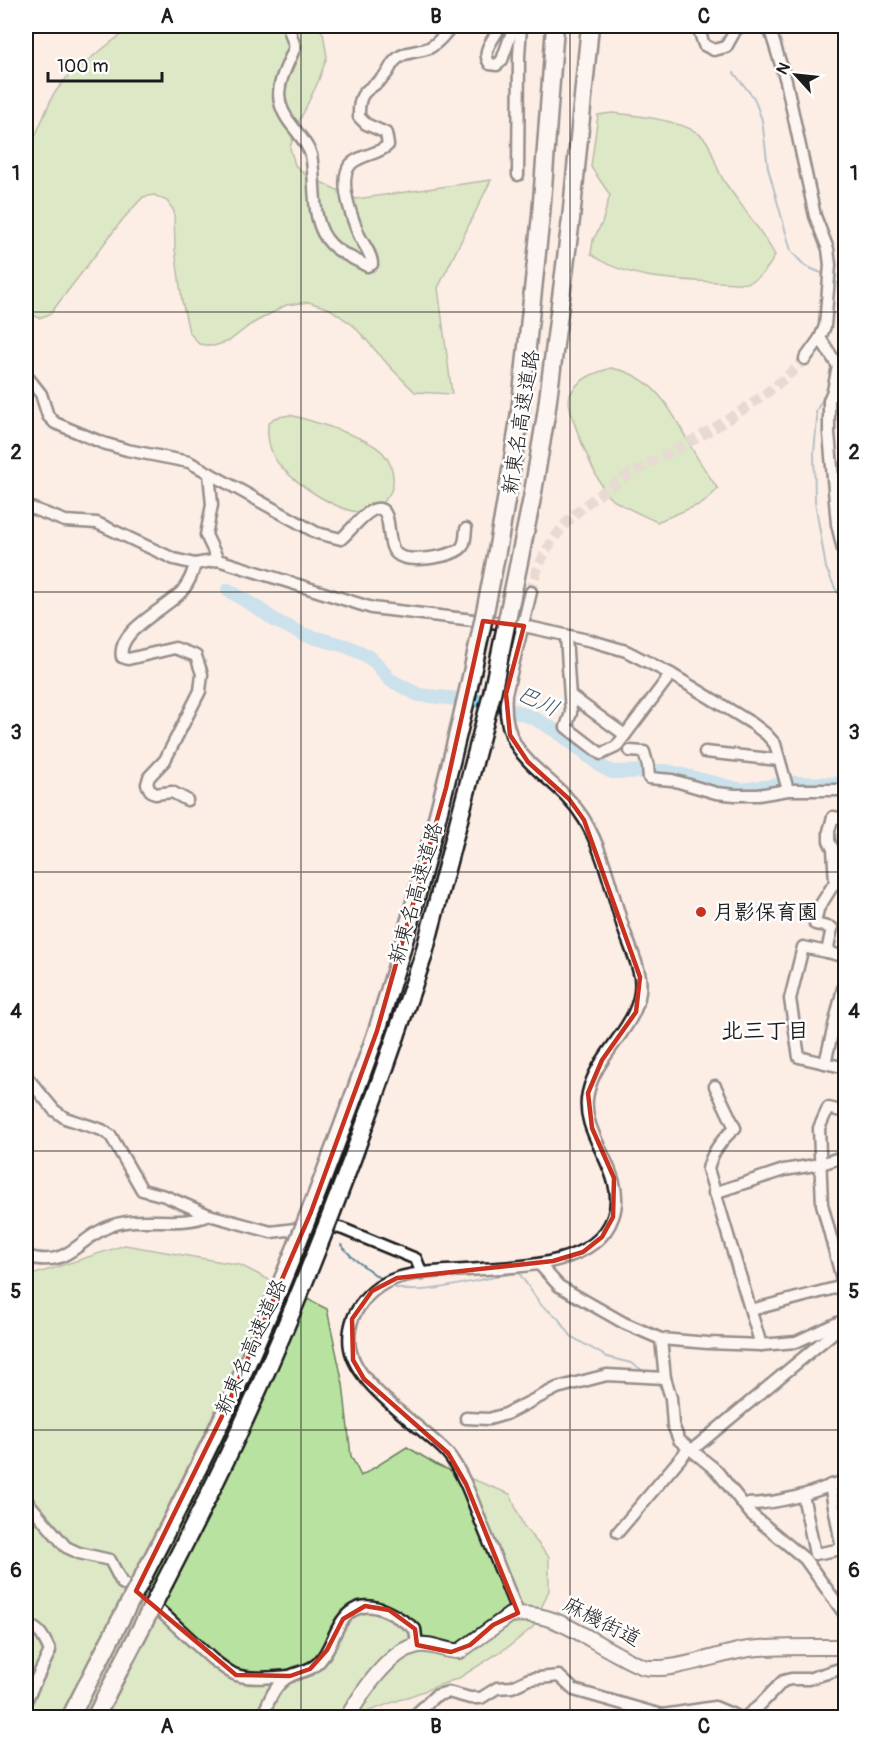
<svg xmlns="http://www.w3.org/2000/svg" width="871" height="1743" font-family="Pangolin,'Klee One',sans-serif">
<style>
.green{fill:#b8e29f;stroke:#6a7f5e;stroke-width:1.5}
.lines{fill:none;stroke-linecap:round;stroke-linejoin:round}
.stream{stroke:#628a9c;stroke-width:2}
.river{stroke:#90d3f1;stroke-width:14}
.minor-tunnel{stroke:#cfc3bd;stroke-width:10;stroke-dasharray:10 5;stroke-linecap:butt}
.minor-casing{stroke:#1c1c1c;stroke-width:15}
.major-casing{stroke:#1c1c1c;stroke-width:18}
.highway-casing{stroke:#1c1c1c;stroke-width:21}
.minor{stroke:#fff;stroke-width:10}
.major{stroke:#fff;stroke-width:14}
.highway{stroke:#fff;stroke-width:16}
.highway-bridge-casing{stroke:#1c1c1c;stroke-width:21;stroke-linecap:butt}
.highway-bridge{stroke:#fff;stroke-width:16}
.marked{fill:none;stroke:#c8321e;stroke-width:4.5;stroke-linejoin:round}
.grid{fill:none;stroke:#1c1c1c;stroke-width:1.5;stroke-opacity:0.55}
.poi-dot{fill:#c8321e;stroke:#fff;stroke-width:2}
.labels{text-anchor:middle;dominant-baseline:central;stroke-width:5;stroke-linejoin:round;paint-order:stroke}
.street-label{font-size:21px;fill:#1c1c1c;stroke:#fff}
.poi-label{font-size:21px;font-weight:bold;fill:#1c1c1c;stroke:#fff;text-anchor:start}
.water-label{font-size:22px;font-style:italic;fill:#455c67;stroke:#fff}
.neighbourhood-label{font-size:22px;font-weight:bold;fill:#1c1c1c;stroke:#fff}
.neatline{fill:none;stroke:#1c1c1c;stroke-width:2}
.grid-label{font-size:20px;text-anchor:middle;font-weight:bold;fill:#1c1c1c}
</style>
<rect width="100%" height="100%" fill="#fcede5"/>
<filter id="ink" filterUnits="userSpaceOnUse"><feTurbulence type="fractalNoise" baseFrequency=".0167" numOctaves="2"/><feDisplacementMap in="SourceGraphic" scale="12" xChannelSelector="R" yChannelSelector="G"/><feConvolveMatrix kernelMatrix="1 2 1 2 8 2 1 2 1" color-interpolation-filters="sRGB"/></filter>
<g filter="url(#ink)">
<!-- green -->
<g class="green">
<path d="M 132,26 L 317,26 L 323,33 L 327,57 L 318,82 L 296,128 L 290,148 L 295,165 L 306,175 L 356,199 L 491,180 L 438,288 L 452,394 L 415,392 L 392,369 L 354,326 L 330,309 L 309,302 L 286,305 L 250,325 L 229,341 L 214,346 L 199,344 L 189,332 L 182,301 L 175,249 L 174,211 L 167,201 L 154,195 L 143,197 L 123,219 L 50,314 L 39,318 L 26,312 L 26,158 L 53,95 L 68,76 Z"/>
<path d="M 612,113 C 635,115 694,121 707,142 C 714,153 716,171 726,184 C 743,208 761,230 775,255 C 770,266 759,281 746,283 C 737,284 726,282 718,282 C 678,280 623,279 591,254 L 593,240 L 602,223 L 610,195 L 591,167 L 598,115 Z"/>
<path d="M 611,368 C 659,376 674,417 695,454 C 702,466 710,477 718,489 L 703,503 L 657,522 C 647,517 614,503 608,496 C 598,482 564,410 570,395 C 578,378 595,373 611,368 Z"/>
<path d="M 290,415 C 312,421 369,437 383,453 C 392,463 396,479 391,491 C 386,502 374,510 363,512 C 340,515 282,476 273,455 C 268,444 267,435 268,424 L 274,418 Z"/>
<path d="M 125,1245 L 240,1265 L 327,1309 L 343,1384 L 351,1456 L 361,1476 L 407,1447 L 439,1466 L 510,1494 L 523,1525 L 549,1557 L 549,1590 L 533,1627 L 511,1645 L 459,1678 L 361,1714 L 359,1717 L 26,1718 L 26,1277 Z"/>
</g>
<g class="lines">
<!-- stream -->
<g class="stream">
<path d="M 734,73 L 754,98 L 762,120 L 768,168 L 791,251 L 805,266 L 826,275"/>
<path d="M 834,280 L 846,292"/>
<path d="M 838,383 L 846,379"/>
<path d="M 828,390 L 816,411 L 817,419 L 814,453 L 815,501 L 826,568 L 835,588 L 846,605"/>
<path d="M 341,1245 L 353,1258 L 382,1280"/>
<path d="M 389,1285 C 418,1301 486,1275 519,1273 L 541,1305 L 557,1317 L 572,1337 L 607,1357 L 631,1363 L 647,1373"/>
<path d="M 657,1383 L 664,1393"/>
<path d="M 699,1463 L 726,1491"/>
<path d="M 840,1617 L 846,1622"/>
</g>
<!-- river -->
<path class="river" d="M 228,590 L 259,609 L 276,621 L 305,635 L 346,646 L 364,654 L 375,662 L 390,680 L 419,695 L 488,702 L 534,718 L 561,734 L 602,767 L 612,772 L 667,771 L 742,790 L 794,783 L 846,784"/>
<!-- minor-tunnel -->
<path class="minor-tunnel" d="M 531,592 C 549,501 644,470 714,428 C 747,408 779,386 805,359"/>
<!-- minor casing -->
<g class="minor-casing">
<g id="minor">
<path d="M 288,26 L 295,47 C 281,80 268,97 294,128 C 300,136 308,145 311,155 C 317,183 309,222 331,244 C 340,254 356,259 367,266 L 372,264 C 372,254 363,244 359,235 C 352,218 337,179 351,164 C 361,154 378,155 388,145 L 386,133 L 366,124 L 359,117 C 358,85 371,93 387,73 C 391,67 392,62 398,58 C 406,51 419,52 429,48 C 439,43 445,33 452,26"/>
<path d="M 500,26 C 495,39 480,50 490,64 L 497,65 L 502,60 L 514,26"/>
<path d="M 701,26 L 700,33 L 704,45 L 714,50 L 726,47 L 736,29 L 742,26"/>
<path d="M 765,26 L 771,33 L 786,81 L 815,216 L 828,249 L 830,265 L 825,326 L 820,338 L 805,359"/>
<path d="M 518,175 L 519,56 L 521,26"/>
<path d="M 820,338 L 838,366 L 833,391 L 829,400 L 829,433 L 837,524 L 846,562"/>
<path d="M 26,375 L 41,394 L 48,416 L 55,423 L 103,443 L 127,450 L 189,462 L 317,533 L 341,539 C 350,532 368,506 380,509 C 393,512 385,545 397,554 C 407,564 454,557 462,547 C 466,541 465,535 466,529"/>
<path d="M 833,391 L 846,389"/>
<path d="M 209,473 L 212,505 L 206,535 L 218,560"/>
<path d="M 26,506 L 65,521 L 97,523 L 174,559 L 195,564 L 218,560 L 372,608 L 524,626 L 592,641 L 626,651 L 671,674 L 753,724 L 766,734 L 775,744 L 788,790 L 846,790"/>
<path d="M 566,636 L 571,713 L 566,727 L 601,754 L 616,747 L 671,674"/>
<path d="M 571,696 L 625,735"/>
<path d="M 630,751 L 644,752 L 648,766 L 649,778 L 672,780 L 716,793 L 735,795 L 758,795 L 788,790"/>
<path d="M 705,752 L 779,760"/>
<path d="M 187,800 L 172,792 L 155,794 L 150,790 L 147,784 L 149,777 L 165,760 L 200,691 L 202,674 L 196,656 L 175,648 L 128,659 L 122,657 C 116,630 170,607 183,590 C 189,582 193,573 195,564"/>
<path d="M 846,819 L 833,817 L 829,831 L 829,841 L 833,849 L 835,882 L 818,909 L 815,924 L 832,928 L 827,952 L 803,947 L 790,999 L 799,1057 L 846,1068"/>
<path d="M 827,952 L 846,957"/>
<path d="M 825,1063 L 846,976"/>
<path d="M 26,1076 L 54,1110 L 65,1118 L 102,1130 L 111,1136 L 142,1190 L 165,1196 L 209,1215 L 271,1232 L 328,1225 L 343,1229 L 416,1259 L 422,1274"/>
<path d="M 715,1086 L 735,1128 C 722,1139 712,1151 708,1169 L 761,1345"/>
<path d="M 846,1112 L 828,1108 L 819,1128 L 822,1204 L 846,1294"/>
<path d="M 714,1193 L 784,1170 L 821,1164 L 846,1156"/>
<path d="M 26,1256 C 70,1270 77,1237 113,1225 C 144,1215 179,1228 209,1215"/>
<path d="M 539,1264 L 559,1286 L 624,1323 L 661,1339 L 708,1343 L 761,1345 L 796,1342 L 846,1319"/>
<path d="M 751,1310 L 843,1286"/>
<path d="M 661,1339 L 665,1378 L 671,1398 L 673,1425 L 679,1440 L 716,1470 L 751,1514 L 805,1559 L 846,1616"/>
<path d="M 466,1418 L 489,1419 L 506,1414 L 557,1388 L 607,1375 L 665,1378"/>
<path d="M 692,1450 L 833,1333 L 840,1322"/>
<path d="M 803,1495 L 815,1554 L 842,1549 L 830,1485"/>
<path d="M 26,1500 L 66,1547 L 79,1553 L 110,1560 L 122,1583 L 144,1596 L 212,1659 C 219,1664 228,1672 236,1675 C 252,1680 273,1677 290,1676"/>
<path d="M 744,1504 C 783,1504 810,1493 846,1480"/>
<path d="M 618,1532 L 689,1448"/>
<path d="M 518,1613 C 506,1583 493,1552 481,1522 C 472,1499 464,1475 449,1455 C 444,1449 437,1443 431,1438 C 405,1415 356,1382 350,1348 C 348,1337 350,1322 356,1312 C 365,1296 379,1284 397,1278 C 454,1260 589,1286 613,1217 C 629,1172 578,1136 588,1093 C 597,1050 646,1023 640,977 C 637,961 629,944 624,930 C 612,893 604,852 584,819 C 554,770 500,764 506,694 L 531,592"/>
<path d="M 26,1625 C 40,1628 44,1638 50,1651 L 26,1701"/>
<path d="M 262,1718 C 268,1703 274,1684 290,1676 C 300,1671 311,1671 319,1662 C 330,1650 333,1634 342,1621 C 363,1591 394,1614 415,1629 L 417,1645"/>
<path d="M 412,1718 L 435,1696 L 448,1692 L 470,1698 L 481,1698 L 497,1688 L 512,1687 L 529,1679 L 559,1676 L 574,1690 L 651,1712 L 663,1715 L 715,1707 L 741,1718"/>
<path d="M 744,1718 L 759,1706 L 783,1681 L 791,1679 L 808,1679 L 846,1667"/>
</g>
</g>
<!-- major casing -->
<g class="major-casing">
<path id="major" d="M 347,1718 C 361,1694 390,1649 419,1645 C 433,1643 446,1652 460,1651 L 510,1615 C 550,1609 581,1635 615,1653 C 624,1658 634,1664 644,1667 C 671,1673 720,1653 749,1649 C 781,1646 813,1647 846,1647"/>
</g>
<!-- highway casing -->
<g class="highway-casing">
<g id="highway">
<path d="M 520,412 L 541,215 L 555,26"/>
<path d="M 546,415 L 571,219 L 590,26"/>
<path d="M 377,1031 L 401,952"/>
<path d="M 396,1036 L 423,957"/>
<path d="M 70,1718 L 97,1665"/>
<path d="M 95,1718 L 110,1688"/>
</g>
</g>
<!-- minor -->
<use href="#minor" class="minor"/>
<!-- major -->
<use href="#major" class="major"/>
<!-- highway -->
<use href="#highway" class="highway"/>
<!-- highway-bridge casing -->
<g class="highway-bridge-casing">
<g id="highway-bridge">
<path d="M 401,952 C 451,774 494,595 520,412"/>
<path d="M 423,957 L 492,694 L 532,498 L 546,415"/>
<path d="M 97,1665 C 142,1578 189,1491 230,1402 C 285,1281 333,1156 377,1031"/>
<path d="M 110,1688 C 158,1595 207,1503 250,1408 C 305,1286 353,1162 396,1036"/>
</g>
</g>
<!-- highway-bridge -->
<use href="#highway-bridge" class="highway-bridge"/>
</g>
</g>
<!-- marked area -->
<path d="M0 0H871V1743H0ZM 483,621 L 524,626 L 506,694 L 510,735 L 528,762 L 569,799 L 584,820 L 640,977 L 636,1012 L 602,1060 L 588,1093 L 592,1128 L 614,1178 L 613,1217 L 602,1237 L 583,1252 L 553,1261 L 397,1278 L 372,1291 L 352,1319 L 353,1360 L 364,1379 L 448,1453 L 466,1484 L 518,1613 L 493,1625 L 470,1645 L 451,1652 L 417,1645 L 415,1629 L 389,1610 L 365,1606 L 343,1619 L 327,1650 L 310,1669 L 290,1676 L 236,1675 L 136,1591 L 229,1402 L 311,1212 L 377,1031 L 446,788 Z" fill="#fcede5" fill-opacity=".55" fill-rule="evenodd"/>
<path class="marked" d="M 483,621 L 524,626 L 506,694 L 510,735 L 528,762 L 569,799 L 584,820 L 640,977 L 636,1012 L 602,1060 L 588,1093 L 592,1128 L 614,1178 L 613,1217 L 602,1237 L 583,1252 L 553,1261 L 397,1278 L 372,1291 L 352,1319 L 353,1360 L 364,1379 L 448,1453 L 466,1484 L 518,1613 L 493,1625 L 470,1645 L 451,1652 L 417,1645 L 415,1629 L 389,1610 L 365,1606 L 343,1619 L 327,1650 L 310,1669 L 290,1676 L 236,1675 L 136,1591 L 229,1402 L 311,1212 L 377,1031 L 446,788 Z"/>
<!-- grid -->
<path class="grid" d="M 301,26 L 301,1718M 570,26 L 570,1718M 26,312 L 846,312M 26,592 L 846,592M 26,872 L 846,872M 26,1151 L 846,1151M 26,1430 L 846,1430"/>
<!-- markers -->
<circle class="poi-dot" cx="701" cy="912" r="6"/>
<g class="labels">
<!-- street labels -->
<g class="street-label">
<text transform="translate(521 422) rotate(-81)">新東名高速道路</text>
<text transform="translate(416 893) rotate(-74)">新東名高速道路</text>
<text transform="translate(251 1347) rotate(-66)">新東名高速道路</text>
<text transform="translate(602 1622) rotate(27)">麻機街道</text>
</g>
<!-- poi labels -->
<g class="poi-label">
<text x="713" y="912">月影保育園</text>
</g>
<!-- water labels -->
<g class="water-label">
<text transform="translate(538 701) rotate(26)">巴川</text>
</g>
<!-- neighbourhood labels -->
<g class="neighbourhood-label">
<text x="765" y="1031">北三丁目</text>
</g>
</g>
<!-- margin -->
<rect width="871" height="1743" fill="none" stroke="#fff" stroke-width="66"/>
<!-- north arrow -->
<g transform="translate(796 75) rotate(297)" stroke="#ffffff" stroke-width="4.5" paint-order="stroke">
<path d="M0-4.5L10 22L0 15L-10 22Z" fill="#1c1c1c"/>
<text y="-9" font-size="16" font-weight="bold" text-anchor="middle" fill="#1c1c1c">N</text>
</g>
<!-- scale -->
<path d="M48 72v9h114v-9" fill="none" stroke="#1c1c1c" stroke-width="3"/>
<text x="57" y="72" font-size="18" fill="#1c1c1c" stroke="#ffffff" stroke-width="4.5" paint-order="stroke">100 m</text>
<rect x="33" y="33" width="805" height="1677" class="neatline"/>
<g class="grid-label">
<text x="167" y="23">A</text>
<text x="436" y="23">B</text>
<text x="704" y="23">C</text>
<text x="16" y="180">1</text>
<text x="854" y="180">1</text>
<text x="16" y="459">2</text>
<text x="854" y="459">2</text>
<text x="16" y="739">3</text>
<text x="854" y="739">3</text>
<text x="16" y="1018">4</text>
<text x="854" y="1018">4</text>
<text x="16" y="1298">5</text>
<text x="854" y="1298">5</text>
<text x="16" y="1577">6</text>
<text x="854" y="1577">6</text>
<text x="167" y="1733">A</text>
<text x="436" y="1733">B</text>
<text x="704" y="1733">C</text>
</g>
</svg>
